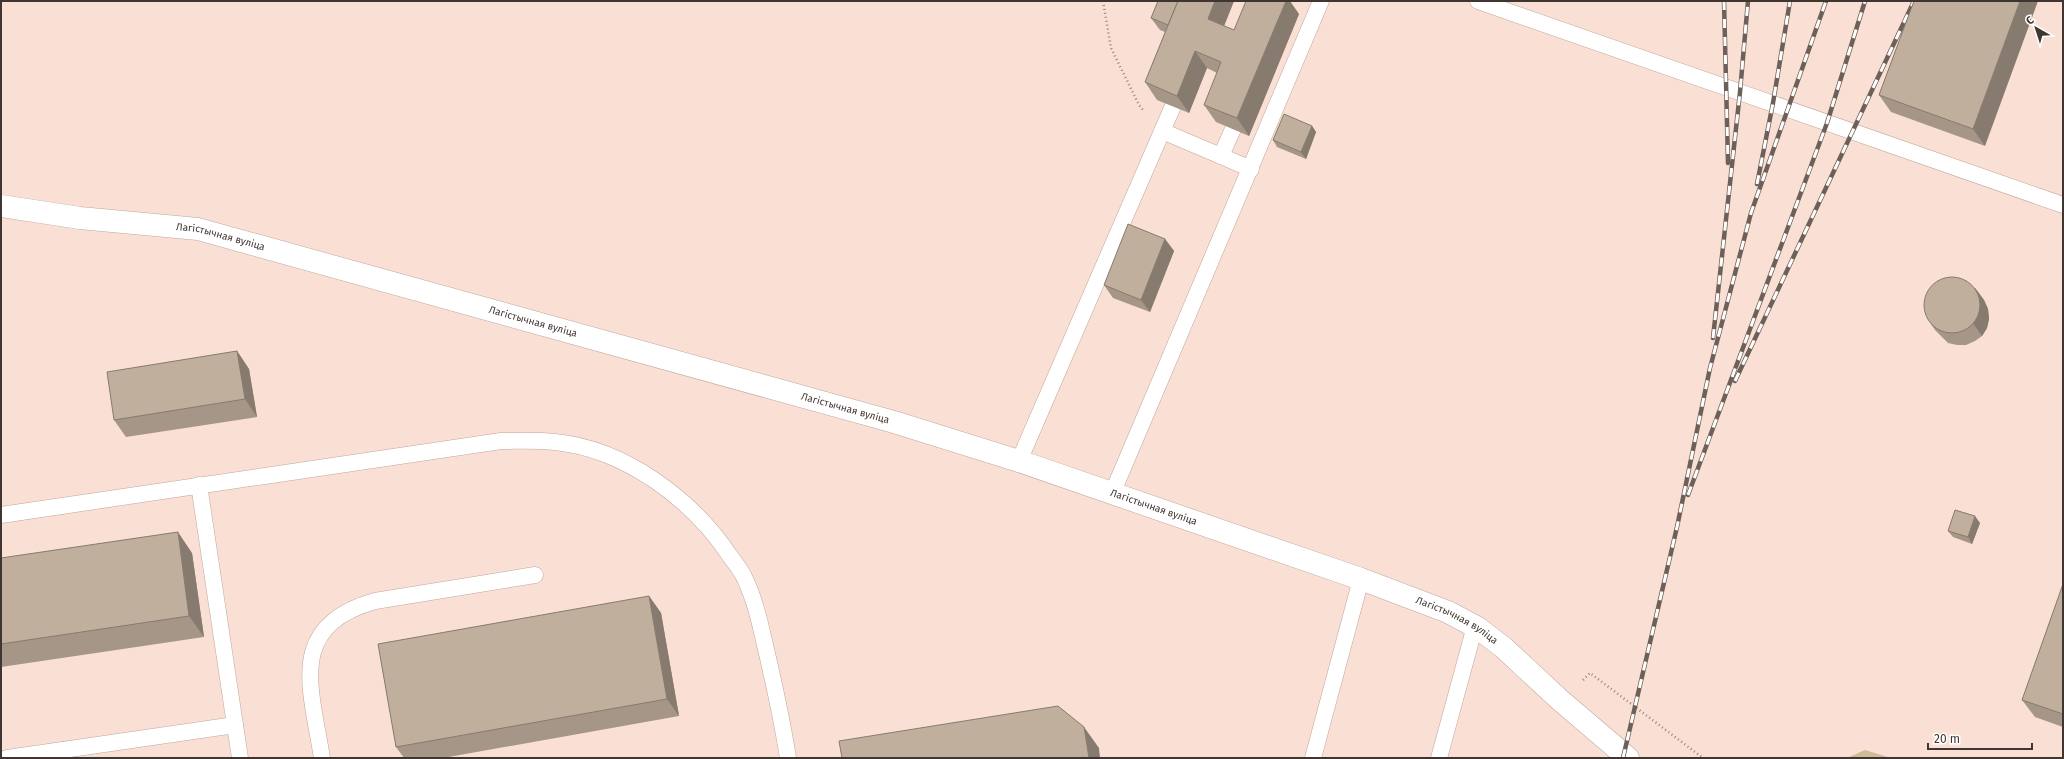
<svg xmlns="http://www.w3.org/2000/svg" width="2064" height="759" font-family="'Fira Sans',sans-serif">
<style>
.green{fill:#d0bc94}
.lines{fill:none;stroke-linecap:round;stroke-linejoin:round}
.lane-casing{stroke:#c0a79c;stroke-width:17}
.secondary-casing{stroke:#c0a79c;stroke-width:23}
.path{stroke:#97857d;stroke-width:2.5;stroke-dasharray:1 3;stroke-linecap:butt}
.lane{stroke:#fff;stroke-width:16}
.secondary{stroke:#fff;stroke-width:22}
.rail-casing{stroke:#6e6059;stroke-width:4.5}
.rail{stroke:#fff;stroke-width:3;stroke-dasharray:9;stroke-linecap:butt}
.wall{fill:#a69687}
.shaded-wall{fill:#877a6e}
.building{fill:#c1af9d;stroke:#877a6e}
.labels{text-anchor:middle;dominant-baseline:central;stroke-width:3;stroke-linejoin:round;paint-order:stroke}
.street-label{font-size:10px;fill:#403631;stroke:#fff}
</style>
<rect width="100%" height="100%" fill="#f9dfd4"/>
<!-- green -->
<path class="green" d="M 1865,750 L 1891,758 L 1847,758 Z"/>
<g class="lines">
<!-- lane casing -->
<g class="lane-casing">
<g id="lane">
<path d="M 1478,1 L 2063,205"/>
<path d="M 1233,129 L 1221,156 L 1251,169"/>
<path d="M 1162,131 L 1221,156"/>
<path d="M 1019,461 L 1173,106"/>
<path d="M 199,485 L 235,725"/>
<path d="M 1112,494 L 1321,1"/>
<path d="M 1,515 L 501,441 C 519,441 537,440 555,442 C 625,449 692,499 730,556 C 735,563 742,571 745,579 C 755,600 760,623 765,645 C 774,683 782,720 788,758"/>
<path d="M 63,750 L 235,725 L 240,758"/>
<path d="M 7,758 L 63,750 L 64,758"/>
<path d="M 322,758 C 311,688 286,626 375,601 L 535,575"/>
<path d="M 1313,758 L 1361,579"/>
<path d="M 1439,758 L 1475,626"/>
</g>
</g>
<!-- secondary casing -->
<g class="secondary-casing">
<g id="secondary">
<path id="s1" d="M 1,206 L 80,218 L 198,229 L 894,422 L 1019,461 L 1361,579 L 1448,612 L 1478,628 L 1504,648 L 1560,700 L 1628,758"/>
</g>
</g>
<!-- path -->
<g class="path">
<path d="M 1103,1 L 1111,48 L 1139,105 L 1143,110"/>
<path d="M 1583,680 L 1590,673 L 1703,758"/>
</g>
<!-- lane -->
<use href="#lane" class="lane"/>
<!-- secondary -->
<use href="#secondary" class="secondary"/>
<!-- rail casing -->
<g class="rail-casing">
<g id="rail">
<path d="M 1724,1 L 1728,163"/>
<path d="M 1757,184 L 1773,103 L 1790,1"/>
<path d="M 1713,338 L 1740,92 L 1748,1"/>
<path d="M 1735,381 L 1914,1"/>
<path d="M 1688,495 L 1827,123 L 1865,1"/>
<path d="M 1623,758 L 1677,527 L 1710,368 L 1751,213 L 1826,1"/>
</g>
</g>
<!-- rail -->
<use href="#rail" class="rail"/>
</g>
<!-- wall -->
<g class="wall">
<path d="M 1158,1 L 1234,1 L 1224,26 L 1234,30 L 1299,14 L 1249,136 L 1216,122 L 1204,105 L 1217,73 L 1207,68 L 1189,113 L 1157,100 L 1145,82 L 1165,32 L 1160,30 L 1151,18 Z"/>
<path d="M 1914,1 L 1985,146 L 1891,112 L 1879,95 Z"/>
<path d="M 1312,126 L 1316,132 L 1306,159 L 1277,147 L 1273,140 Z"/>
<path d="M 1165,239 L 1174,251 L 1150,312 L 1113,298 L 1104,285 Z"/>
<path d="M 1975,288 L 1984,300 L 1988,309 L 1989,319 L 1987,328 L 1982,336 L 1975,341 L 1966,345 L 1957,345 L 1948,343 L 1935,330 L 1927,318 Z"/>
<path d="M 237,351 L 249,369 L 257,417 L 126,437 L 114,420 Z"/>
<path d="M 1980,523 L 1972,544 L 1953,537 L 1948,531 Z"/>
<path d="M 192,553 L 204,637 L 1,667 L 1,558 Z"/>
<path d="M 2063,584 L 2063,727 L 2035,717 L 2022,700 Z"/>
<path d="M 649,596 L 661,613 L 679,716 L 443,758 L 404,758 L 396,747 Z"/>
</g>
<!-- shaded-wall -->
<g class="shaded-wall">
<path d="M 1215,1 L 1234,1 L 1220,36 L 1208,19 Z"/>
<path d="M 1286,1 L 1290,1 L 1299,14 L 1249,136 L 1237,118 Z"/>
<path d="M 2020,1 L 2038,1 L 1985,146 L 1973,129 Z"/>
<path d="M 1195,51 L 1207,68 L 1189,113 L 1177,96 Z"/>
<path d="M 1312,126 L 1316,132 L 1306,159 L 1301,152 Z"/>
<path d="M 1165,239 L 1174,251 L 1150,312 L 1141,300 Z"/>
<path d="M 1975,288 L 1984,300 L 1988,309 L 1989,319 L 1987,328 L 1982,336 L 1973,323 Z"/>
<path d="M 237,351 L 249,369 L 257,417 L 245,399 Z"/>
<path d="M 1975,516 L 1980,523 L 1972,544 L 1968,537 Z"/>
<path d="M 178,532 L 192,553 L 204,637 L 189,616 Z"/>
<path d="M 649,596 L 661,613 L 679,716 L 667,699 Z"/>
<path d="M 1084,727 L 1099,748 L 1100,758 L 1089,758 Z"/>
</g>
<!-- building -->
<g class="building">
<path d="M 1158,1 L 1178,1 L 1168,25 L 1151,18 Z"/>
<path d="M 1178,1 L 1215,1 L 1208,19 L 1234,30 L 1246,1 L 1286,1 L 1237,118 L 1204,105 L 1221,62 L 1195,51 L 1177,96 L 1145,82 Z"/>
<path d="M 1914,1 L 2020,1 L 1973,129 L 1879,95 Z"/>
<path d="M 1284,114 L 1312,126 L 1301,152 L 1273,140 Z"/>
<path d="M 1128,224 L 1165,239 L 1141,300 L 1104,285 Z"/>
<circle cx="1952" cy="305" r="28"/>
<path d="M 237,351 L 245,399 L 114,420 L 107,372 Z"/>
<path d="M 1955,510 L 1975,516 L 1968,537 L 1948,531 Z"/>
<path d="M 178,532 L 189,616 L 1,644 L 1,558 Z"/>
<path d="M 2063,584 L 2063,714 L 2022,700 Z"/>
<path d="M 649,596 L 667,699 L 396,747 L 378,644 Z"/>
<path d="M 1058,706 L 1084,727 L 1089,758 L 842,758 L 839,741 Z"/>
</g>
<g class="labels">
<!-- street labels -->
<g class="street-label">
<text stroke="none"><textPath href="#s1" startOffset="222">Лагістычная вуліца</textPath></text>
<text stroke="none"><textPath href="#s1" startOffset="546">Лагістычная вуліца</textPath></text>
<text stroke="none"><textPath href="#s1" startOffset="870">Лагістычная вуліца</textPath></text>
<text stroke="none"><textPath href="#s1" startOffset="1194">Лагістычная вуліца</textPath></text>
<text stroke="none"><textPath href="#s1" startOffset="1518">Лагістычная вуліца</textPath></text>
</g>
</g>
<!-- border -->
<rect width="2064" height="759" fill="none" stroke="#403631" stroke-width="4"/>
<!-- north arrow -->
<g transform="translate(2036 28) rotate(321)" stroke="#ffffff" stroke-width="3" paint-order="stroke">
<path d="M0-3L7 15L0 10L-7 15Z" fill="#403631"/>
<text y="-6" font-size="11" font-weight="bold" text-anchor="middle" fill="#403631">С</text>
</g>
<!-- scale -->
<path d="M1928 743v6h104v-6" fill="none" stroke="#403631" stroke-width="2"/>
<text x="1934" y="743" font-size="12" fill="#403631" stroke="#ffffff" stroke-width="3" paint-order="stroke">20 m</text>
</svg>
